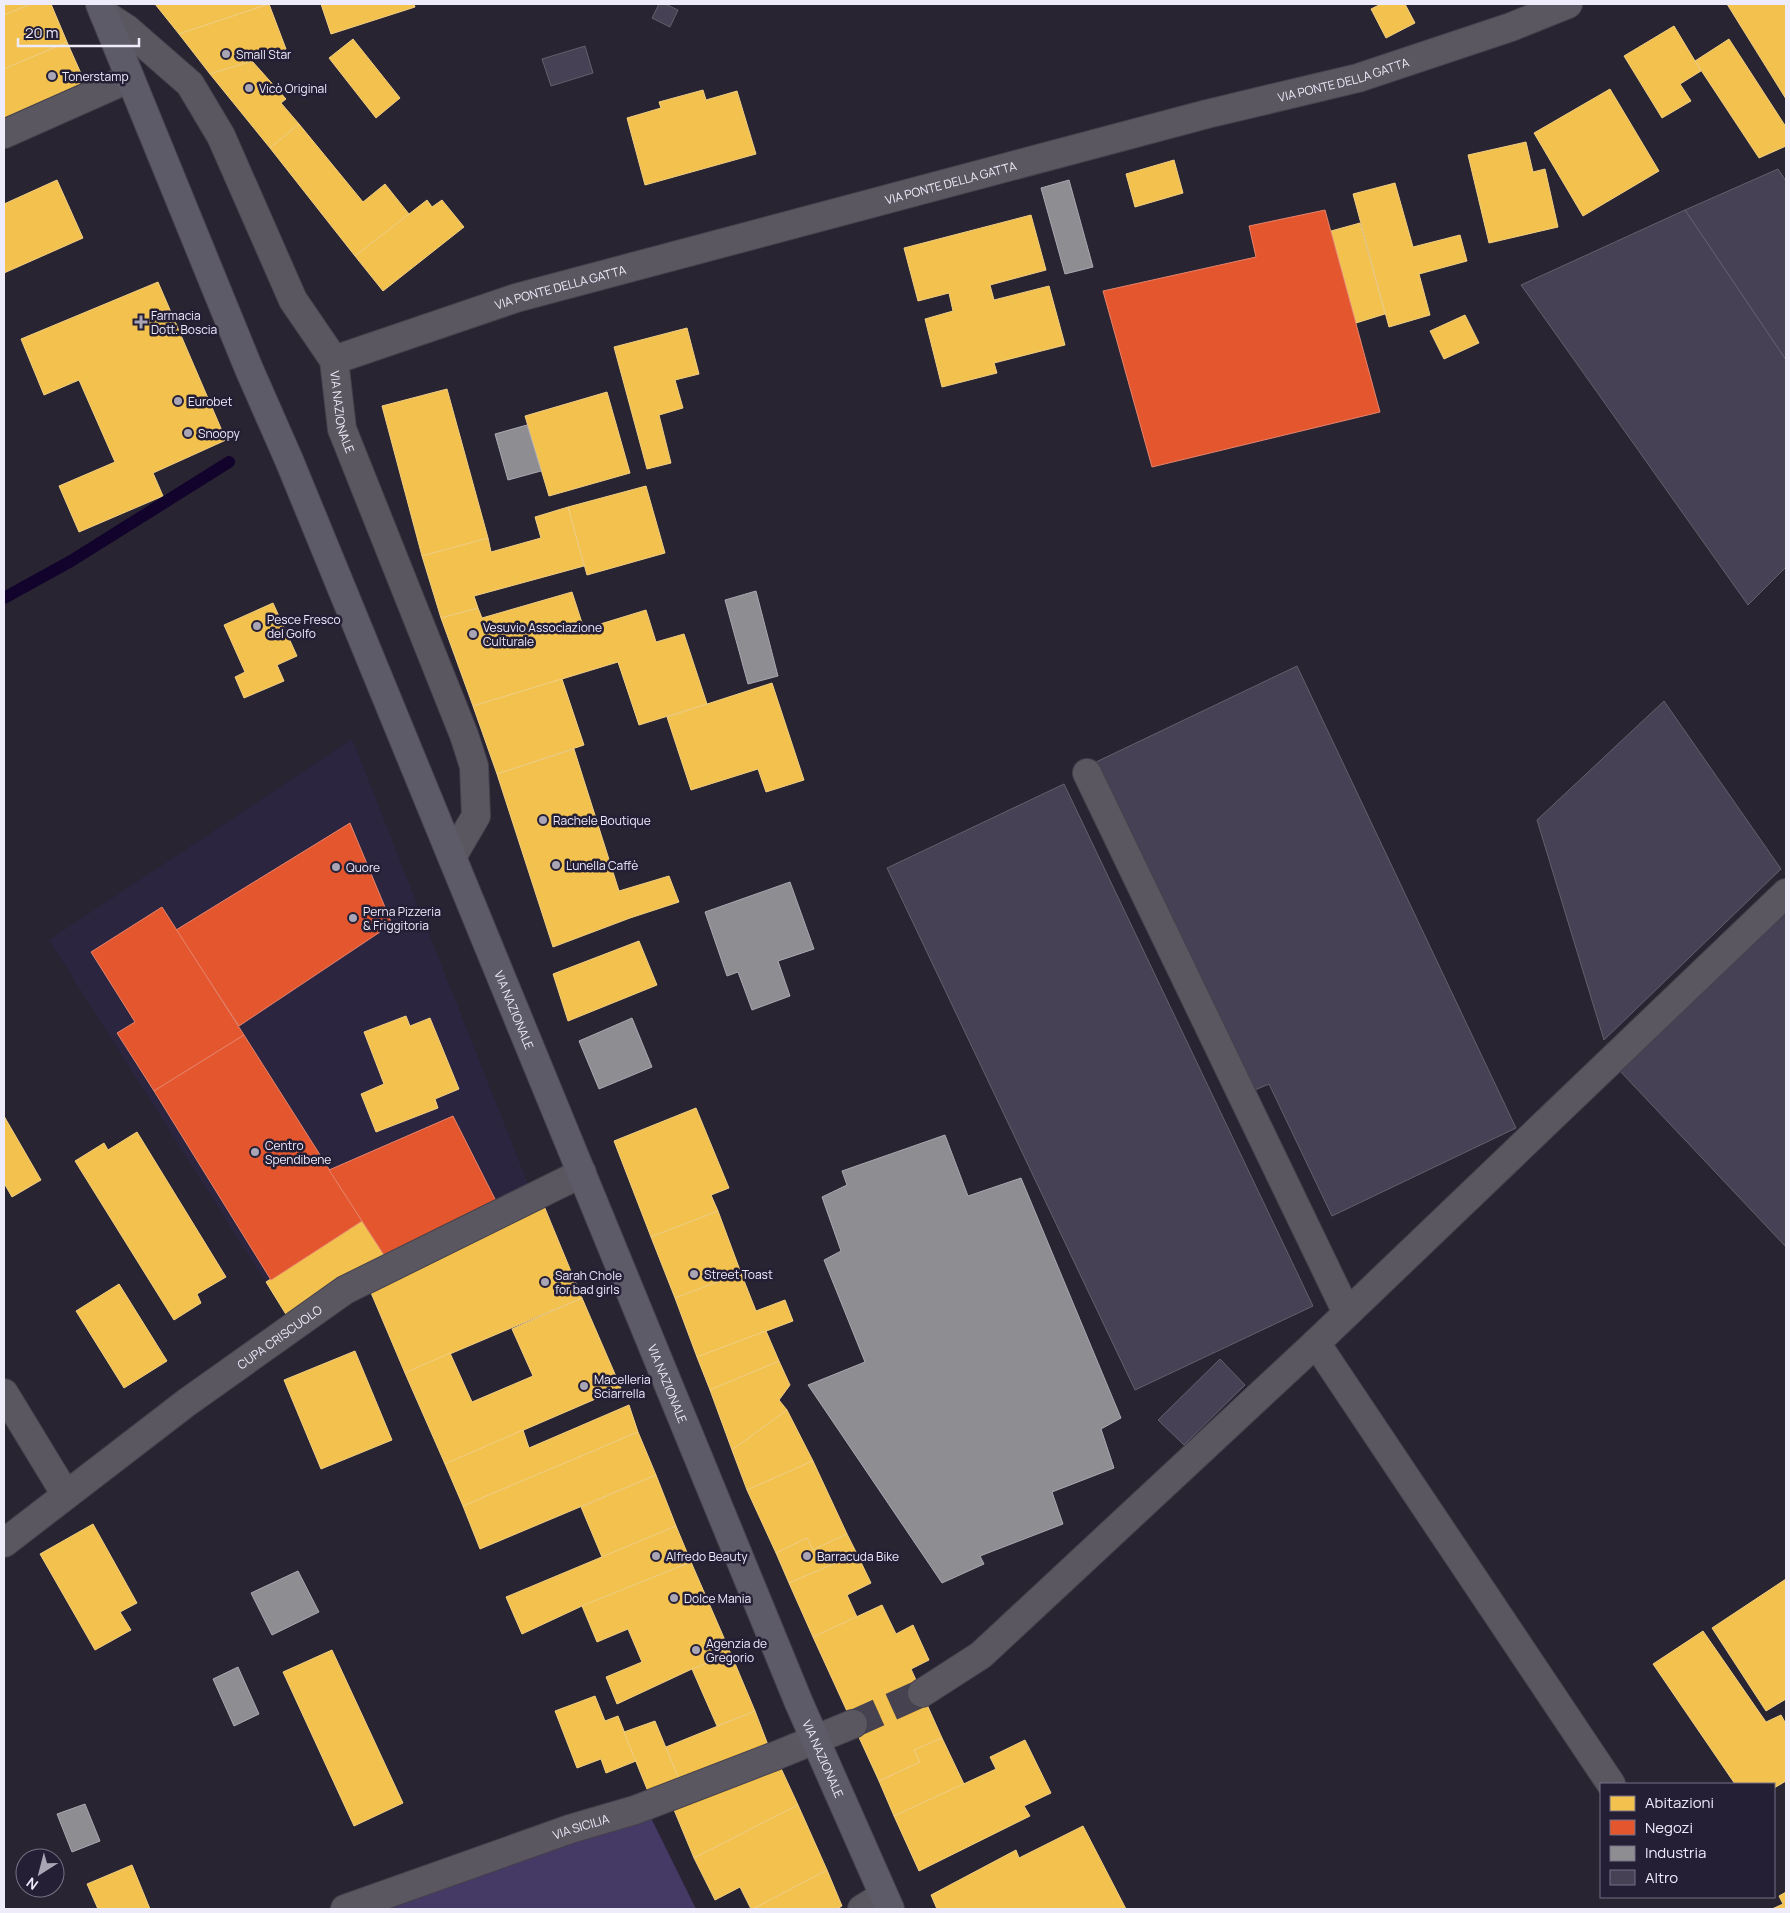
<svg xmlns="http://www.w3.org/2000/svg" width="1790" height="1913" font-family="Manrope,sans-serif">
<style>
.built{fill:#2b2540}
.green{fill:#453a65}
.homes{fill:#f2c14e;stroke:#f1ce82}
.shops{fill:#e4572e;stroke:#e7836c}
.industry{fill:#8d8d92;stroke:#aaa9b2}
.lines{fill:none;stroke-linecap:round;stroke-linejoin:round}
.stream{stroke:#11032c;stroke-width:12}
.building{fill:#464154;stroke:#63606c}
.minor-tunnel{stroke:#46424f;stroke-width:28;stroke-dasharray:28 14;stroke-linecap:butt}
.minor-casing{stroke:#45424d;stroke-width:30}
.major-casing{stroke:#45424d;stroke-width:30}
.minor{stroke:#5a5761;stroke-width:28}
.major{stroke:#5e5b68;stroke-width:28}
.poi-dot{fill:#a9a5b4;stroke:#251f36;stroke-width:2}
.labels{text-anchor:middle;dominant-baseline:central;stroke-width:5;stroke-linejoin:round;paint-order:stroke}
.poi-label{font-size:12px;fill:#eeebfb;stroke:#251f36;text-anchor:start}
.street-label{font-size:12px;fill:#eeebfb;stroke:#251f36}
</style>
<rect width="100%" height="100%" fill="#282431"/>
<!-- built -->
<path class="built" d="M 352,739 L 528,1184 L 287,1316 L 49,940 Z"/>
<!-- green -->
<path class="green" d="M 650,1816 L 696,1909 L 391,1909 L 387,1902 Z"/>
<!-- homes -->
<g class="homes">
<path d="M 4,4 L 31,4 L 4,15 Z"/>
<path d="M 31,4 L 51,4 L 67,42 L 4,69 L 4,15 Z"/>
<path d="M 155,4 L 270,4 L 179,34 Z"/>
<path d="M 269,4 L 286,49 L 252,61 L 210,74 L 179,34 Z"/>
<path d="M 321,4 L 414,4 L 415,7 L 331,34 Z"/>
<path d="M 1381,4 L 1405,4 L 1415,23 L 1386,38 L 1371,9 Z"/>
<path d="M 1727,4 L 1786,4 L 1786,99 Z"/>
<path d="M 1674,26 L 1701,71 L 1680,84 L 1691,101 L 1662,118 L 1624,56 Z"/>
<path d="M 353,39 L 400,98 L 376,118 L 329,58 Z"/>
<path d="M 1729,39 L 1786,127 L 1786,146 L 1759,158 L 1695,61 Z"/>
<path d="M 67,42 L 87,87 L 4,123 L 4,69 Z"/>
<path d="M 252,61 L 286,99 L 281,103 L 299,124 L 270,148 L 210,74 Z"/>
<path d="M 1610,89 L 1659,171 L 1583,216 L 1534,133 Z"/>
<path d="M 703,90 L 706,100 L 737,91 L 756,154 L 645,185 L 627,118 L 661,108 L 659,102 Z"/>
<path d="M 299,124 L 363,202 L 385,184 L 409,214 L 355,256 L 270,148 Z"/>
<path d="M 1526,142 L 1533,172 L 1545,169 L 1558,227 L 1489,243 L 1468,155 Z"/>
<path d="M 1174,160 L 1183,193 L 1135,207 L 1126,174 Z"/>
<path d="M 57,180 L 83,238 L 4,273 L 4,204 Z"/>
<path d="M 1395,183 L 1413,247 L 1460,235 L 1467,261 L 1419,274 L 1430,315 L 1389,327 L 1353,194 Z"/>
<path d="M 427,200 L 432,207 L 442,200 L 464,227 L 383,291 L 355,256 Z"/>
<path d="M 1031,215 L 1046,270 L 990,285 L 994,300 L 1049,286 L 1065,345 L 994,363 L 997,373 L 942,387 L 925,319 L 953,311 L 949,293 L 918,301 L 904,248 Z"/>
<path d="M 1360,223 L 1385,314 L 1356,323 L 1331,231 Z"/>
<path d="M 158,282 L 226,440 L 153,473 L 163,496 L 79,532 L 59,486 L 115,462 L 79,380 L 44,395 L 21,339 Z"/>
<path d="M 1465,315 L 1479,343 L 1444,359 L 1430,331 Z"/>
<path d="M 687,328 L 699,374 L 675,380 L 683,408 L 659,415 L 671,463 L 647,469 L 614,347 Z"/>
<path d="M 447,389 L 488,538 L 422,556 L 382,406 Z"/>
<path d="M 607,392 L 630,473 L 549,496 L 525,416 Z"/>
<path d="M 646,486 L 665,553 L 587,575 L 568,507 Z"/>
<path d="M 568,507 L 584,566 L 474,596 L 478,608 L 441,618 L 422,556 L 488,538 L 491,552 L 541,538 L 535,517 Z"/>
<path d="M 572,592 L 584,629 L 646,610 L 656,642 L 684,634 L 707,704 L 639,725 L 618,662 L 473,706 L 441,618 L 478,608 L 482,618 Z"/>
<path d="M 273,603 L 297,656 L 277,665 L 284,681 L 244,698 L 235,677 L 245,672 L 224,625 Z"/>
<path d="M 562,679 L 584,745 L 497,774 L 473,706 Z"/>
<path d="M 772,683 L 804,780 L 766,792 L 758,769 L 691,790 L 667,717 Z"/>
<path d="M 574,749 L 619,891 L 669,876 L 679,902 L 630,918 L 553,947 L 497,774 Z"/>
<path d="M 639,941 L 657,985 L 568,1021 L 553,974 Z"/>
<path d="M 406,1016 L 410,1026 L 430,1018 L 459,1089 L 435,1099 L 438,1108 L 376,1132 L 361,1094 L 384,1084 L 364,1032 Z"/>
<path d="M 696,1108 L 729,1188 L 711,1195 L 718,1211 L 651,1237 L 614,1141 Z"/>
<path d="M 4,1116 L 41,1180 L 12,1197 L 4,1183 Z"/>
<path d="M 137,1132 L 226,1277 L 197,1294 L 201,1303 L 174,1320 L 75,1161 L 104,1143 L 108,1150 Z"/>
<path d="M 544,1206 L 582,1298 L 405,1373 L 369,1288 Z"/>
<path d="M 718,1211 L 741,1273 L 675,1298 L 651,1237 Z"/>
<path d="M 362,1221 L 386,1258 L 287,1316 L 266,1282 Z"/>
<path d="M 741,1273 L 756,1311 L 785,1300 L 793,1321 L 697,1357 L 675,1298 Z"/>
<path d="M 119,1284 L 167,1361 L 124,1388 L 76,1311 Z"/>
<path d="M 582,1298 L 621,1388 L 445,1464 L 405,1373 L 450,1353 L 472,1402 L 533,1376 L 512,1329 Z"/>
<path d="M 766,1331 L 779,1361 L 710,1390 L 697,1357 Z"/>
<path d="M 355,1351 L 392,1440 L 321,1469 L 284,1380 Z"/>
<path d="M 779,1361 L 790,1385 L 779,1400 L 787,1410 L 732,1450 L 710,1390 Z"/>
<path d="M 629,1405 L 638,1432 L 463,1506 L 445,1464 L 523,1430 L 529,1448 Z"/>
<path d="M 787,1410 L 813,1461 L 747,1490 L 732,1450 Z"/>
<path d="M 638,1432 L 656,1475 L 480,1549 L 463,1506 Z"/>
<path d="M 813,1461 L 847,1534 L 813,1550 L 807,1538 L 776,1553 L 747,1490 Z"/>
<path d="M 656,1475 L 676,1526 L 602,1557 L 581,1507 Z"/>
<path d="M 93,1524 L 137,1603 L 120,1612 L 131,1630 L 95,1650 L 40,1554 Z"/>
<path d="M 676,1526 L 691,1562 L 582,1606 L 522,1634 L 506,1597 Z"/>
<path d="M 847,1534 L 857,1554 L 789,1583 L 776,1553 L 807,1538 L 813,1550 Z"/>
<path d="M 857,1554 L 871,1583 L 847,1595 L 857,1617 L 813,1637 L 789,1583 Z"/>
<path d="M 691,1562 L 731,1654 L 692,1669 L 617,1704 L 606,1677 L 642,1662 L 628,1629 L 597,1642 L 582,1606 Z"/>
<path d="M 1786,1579 L 1786,1699 L 1766,1711 L 1712,1628 Z"/>
<path d="M 882,1605 L 896,1634 L 913,1625 L 929,1660 L 911,1669 L 942,1738 L 914,1750 L 920,1762 L 879,1781 L 813,1637 Z"/>
<path d="M 1703,1631 L 1766,1722 L 1781,1715 L 1786,1724 L 1786,1781 L 1774,1788 L 1774,1784 L 1735,1784 L 1653,1664 Z"/>
<path d="M 332,1650 L 403,1803 L 354,1826 L 283,1672 Z"/>
<path d="M 731,1654 L 755,1711 L 717,1726 L 692,1669 Z"/>
<path d="M 595,1696 L 605,1721 L 618,1716 L 636,1761 L 606,1773 L 601,1759 L 577,1768 L 555,1711 Z"/>
<path d="M 755,1711 L 768,1745 L 680,1782 L 666,1747 Z"/>
<path d="M 655,1721 L 680,1782 L 649,1794 L 624,1732 Z"/>
<path d="M 942,1738 L 964,1784 L 894,1816 L 879,1781 L 920,1762 L 914,1750 Z"/>
<path d="M 1025,1740 L 1051,1793 L 1024,1806 L 1030,1816 L 919,1871 L 894,1816 L 996,1769 L 990,1757 Z"/>
<path d="M 779,1764 L 798,1805 L 694,1858 L 672,1805 Z"/>
<path d="M 798,1805 L 827,1870 L 753,1909 L 751,1909 L 740,1887 L 715,1900 L 694,1858 Z"/>
<path d="M 1083,1826 L 1126,1909 L 937,1909 L 931,1895 L 1016,1850 L 1019,1858 Z"/>
<path d="M 132,1865 L 150,1909 L 98,1909 L 87,1884 Z"/>
<path d="M 827,1870 L 842,1906 L 837,1909 L 753,1909 Z"/>
<path d="M 1786,1892 L 1786,1909 L 1772,1909 L 1783,1904 L 1779,1896 Z"/>
</g>
<!-- shops -->
<g class="shops">
<path d="M 1325,210 L 1380,412 L 1152,467 L 1103,291 L 1256,257 L 1249,226 Z"/>
<path d="M 350,823 L 392,924 L 239,1026 L 176,930 Z"/>
<path d="M 162,907 L 244,1035 L 154,1091 L 117,1033 L 135,1022 L 91,952 Z"/>
<path d="M 244,1035 L 362,1221 L 271,1280 L 154,1091 Z"/>
<path d="M 453,1116 L 496,1201 L 386,1258 L 329,1170 Z"/>
</g>
<!-- industry -->
<g class="industry">
<path d="M 1069,180 L 1093,267 L 1065,274 L 1041,188 Z"/>
<path d="M 527,425 L 541,471 L 508,480 L 495,434 Z"/>
<path d="M 756,591 L 778,676 L 748,684 L 725,600 Z"/>
<path d="M 790,882 L 814,949 L 778,961 L 790,996 L 752,1010 L 738,972 L 727,976 L 705,912 Z"/>
<path d="M 632,1018 L 652,1067 L 599,1089 L 579,1041 Z"/>
<path d="M 945,1135 L 968,1196 L 1021,1178 L 1121,1418 L 1101,1429 L 1114,1468 L 1052,1492 L 1063,1524 L 980,1556 L 984,1564 L 942,1583 L 808,1385 L 865,1362 L 824,1260 L 841,1251 L 822,1197 L 847,1185 L 842,1171 Z"/>
<path d="M 298,1571 L 319,1612 L 272,1635 L 251,1593 Z"/>
<path d="M 238,1667 L 259,1714 L 234,1726 L 213,1679 Z"/>
<path d="M 85,1804 L 100,1841 L 72,1852 L 57,1814 Z"/>
</g>
<g class="lines">
<!-- stream -->
<path class="stream" d="M 4,598 L 71,561 L 229,462"/>
</g>
<!-- building -->
<g class="building">
<path d="M 659,4 L 665,4 L 678,10 L 670,27 L 652,18 Z"/>
<path d="M 585,46 L 593,73 L 551,86 L 542,59 Z"/>
<path d="M 1778,169 L 1786,181 L 1786,360 L 1685,210 Z"/>
<path d="M 1685,210 L 1786,360 L 1786,567 L 1748,605 L 1521,285 Z"/>
<path d="M 1297,666 L 1516,1128 L 1332,1216 L 1269,1084 L 1250,1092 L 1094,763 Z"/>
<path d="M 1664,701 L 1781,869 L 1604,1040 L 1537,820 Z"/>
<path d="M 1064,784 L 1313,1306 L 1135,1390 L 887,868 Z"/>
<path d="M 1786,913 L 1786,1247 L 1619,1070 Z"/>
<path d="M 1220,1359 L 1245,1385 L 1184,1445 L 1158,1420 Z"/>
</g>
<g class="lines">
<!-- minor-tunnel -->
<path class="minor-tunnel" d="M 853,1724 L 922,1693"/>
<!-- minor casing -->
<g class="minor-casing">
<g id="minor">
<path id="s1" d="M 104,14 L 127,29 L 190,84 L 221,136 L 293,300 L 334,360 L 342,429 L 464,735 L 474,766 L 476,816 L 452,857"/>
<path d="M 4,134 L 130,78"/>
<path id="s2" d="M 334,360 L 516,298 L 1207,114 L 1358,78 L 1511,27 L 1568,4"/>
<path d="M 1087,773 L 1347,1313"/>
<path d="M 1316,1343 L 1611,1784"/>
<path d="M 4,1393 L 66,1495"/>
<path id="s3" d="M 4,1543 L 186,1403 L 345,1290 L 582,1173"/>
<path d="M 922,1693 L 981,1655 L 1316,1343 L 1786,893"/>
<path id="s4" d="M 345,1909 L 570,1829 L 635,1810 L 775,1756 L 853,1724"/>
<path d="M 862,1909 L 883,1896"/>
</g>
</g>
<!-- major casing -->
<g class="major-casing">
<g id="major">
<path id="s5" d="M 100,4 L 249,369 L 289,460 L 799,1703 L 890,1909"/>
</g>
</g>
<!-- minor -->
<use href="#minor" class="minor"/>
<!-- major -->
<use href="#major" class="major"/>
</g>
<!-- markers -->
<g class="poi-dot">
<circle cx="226" cy="54" r="5"/>
<circle cx="52" cy="76" r="5"/>
<circle cx="249" cy="88" r="5"/>
<path d="M138.5 314.5h5v5h5v5h-5v5h-5v-5h-5v-5h5z"/>
<circle cx="178" cy="401" r="5"/>
<circle cx="188" cy="433" r="5"/>
<circle cx="257" cy="626" r="5"/>
<circle cx="473" cy="634" r="5"/>
<circle cx="543" cy="820" r="5"/>
<circle cx="556" cy="865" r="5"/>
<circle cx="336" cy="867" r="5"/>
<circle cx="353" cy="918" r="5"/>
<circle cx="255" cy="1152" r="5"/>
<circle cx="694" cy="1274" r="5"/>
<circle cx="545" cy="1282" r="5"/>
<circle cx="584" cy="1386" r="5"/>
<circle cx="656" cy="1556" r="5"/>
<circle cx="807" cy="1556" r="5"/>
<circle cx="674" cy="1598" r="5"/>
<circle cx="696" cy="1650" r="5"/>
</g>
<g class="labels">
<!-- poi labels -->
<g class="poi-label">
<text x="236" y="54">Small Star</text>
<text x="62" y="76">Tonerstamp</text>
<text x="259" y="88">Vicò Original</text>
<text x="151" y="315">Farmacia<tspan x="151" dy="14">Dott. Boscia</tspan></text>
<text x="188" y="401">Eurobet</text>
<text x="198" y="433">Snoopy</text>
<text x="267" y="619">Pesce Fresco<tspan x="267" dy="14">del Golfo</tspan></text>
<text x="483" y="627">Vesuvio Associazione<tspan x="483" dy="14">Culturale</tspan></text>
<text x="553" y="820">Rachele Boutique</text>
<text x="566" y="865">Lunella Caffè</text>
<text x="346" y="867">Quore</text>
<text x="363" y="911">Perna Pizzeria<tspan x="363" dy="14">&amp; Friggitoria</tspan></text>
<text x="265" y="1145">Centro<tspan x="265" dy="14">Spendibene</tspan></text>
<text x="704" y="1274">Street Toast</text>
<text x="555" y="1275">Sarah Chole<tspan x="555" dy="14">for bad girls</tspan></text>
<text x="594" y="1379">Macelleria<tspan x="594" dy="14">Sciarrella</tspan></text>
<text x="666" y="1556">Alfredo Beauty</text>
<text x="817" y="1556">Barracuda Bike</text>
<text x="684" y="1598">Dolce Mania</text>
<text x="706" y="1643">Agenzia de<tspan x="706" dy="14">Gregorio</tspan></text>
</g>
<!-- street labels -->
<g class="street-label">
<text stroke="none"><textPath href="#s2" startOffset="1048">VIA PONTE DELLA GATTA</textPath></text>
<text stroke="none"><textPath href="#s2" startOffset="642">VIA PONTE DELLA GATTA</textPath></text>
<text stroke="none"><textPath href="#s2" startOffset="238">VIA PONTE DELLA GATTA</textPath></text>
<text stroke="none"><textPath href="#s1" startOffset="476">VIA NAZIONALE</textPath></text>
<text stroke="none"><textPath href="#s5" startOffset="1088">VIA NAZIONALE</textPath></text>
<text stroke="none"><textPath href="#s3" startOffset="344">CUPA CRISCUOLO</textPath></text>
<text stroke="none"><textPath href="#s5" startOffset="1492">VIA NAZIONALE</textPath></text>
<text stroke="none"><textPath href="#s5" startOffset="1898">VIA NAZIONALE</textPath></text>
<text stroke="none"><textPath href="#s4" startOffset="250">VIA SICILIA</textPath></text>
</g>
</g>
<!-- border -->
<rect width="1790" height="1913" fill="none" stroke="#eeebfb" stroke-width="10"/>
<!-- legend -->
<rect x="1600" y="1783" width="175" height="115" fill="#251f36" stroke="#757185"/>
<rect x="1610" y="1796" width="25" height="15" fill="#f2c14e" stroke="#757185"/>
<text x="1645" y="1808" font-size="15" fill="#eeebfb">Abitazioni</text>
<rect x="1610" y="1820" width="25" height="15" fill="#e4572e" stroke="#757185"/>
<text x="1645" y="1833" font-size="15" fill="#eeebfb">Negozi</text>
<rect x="1610" y="1846" width="25" height="15" fill="#8d8d92" stroke="#757185"/>
<text x="1645" y="1858" font-size="15" fill="#eeebfb">Industria</text>
<rect x="1610" y="1870" width="25" height="15" fill="#464154" stroke="#757185"/>
<text x="1645" y="1883" font-size="15" fill="#eeebfb">Altro</text>
<!-- north arrow -->
<g transform="translate(40 1873) rotate(216)"><circle r="24" fill="#251f36" stroke="#757185"/>
<path d="M0-4L9 19L0 12L-9 19Z" fill="#a9a5b4"/>
<text y="-8" font-size="14" font-weight="bold" text-anchor="middle" fill="#eeebfb">N</text>
</g>
<!-- scale -->
<path d="M18 38v8h121v-8" fill="none" stroke="#eeebfb" stroke-width="2.5"/>
<text x="25" y="38" font-size="15" fill="#eeebfb" stroke="#251f36" stroke-width="4" paint-order="stroke">20 m</text>
</svg>
